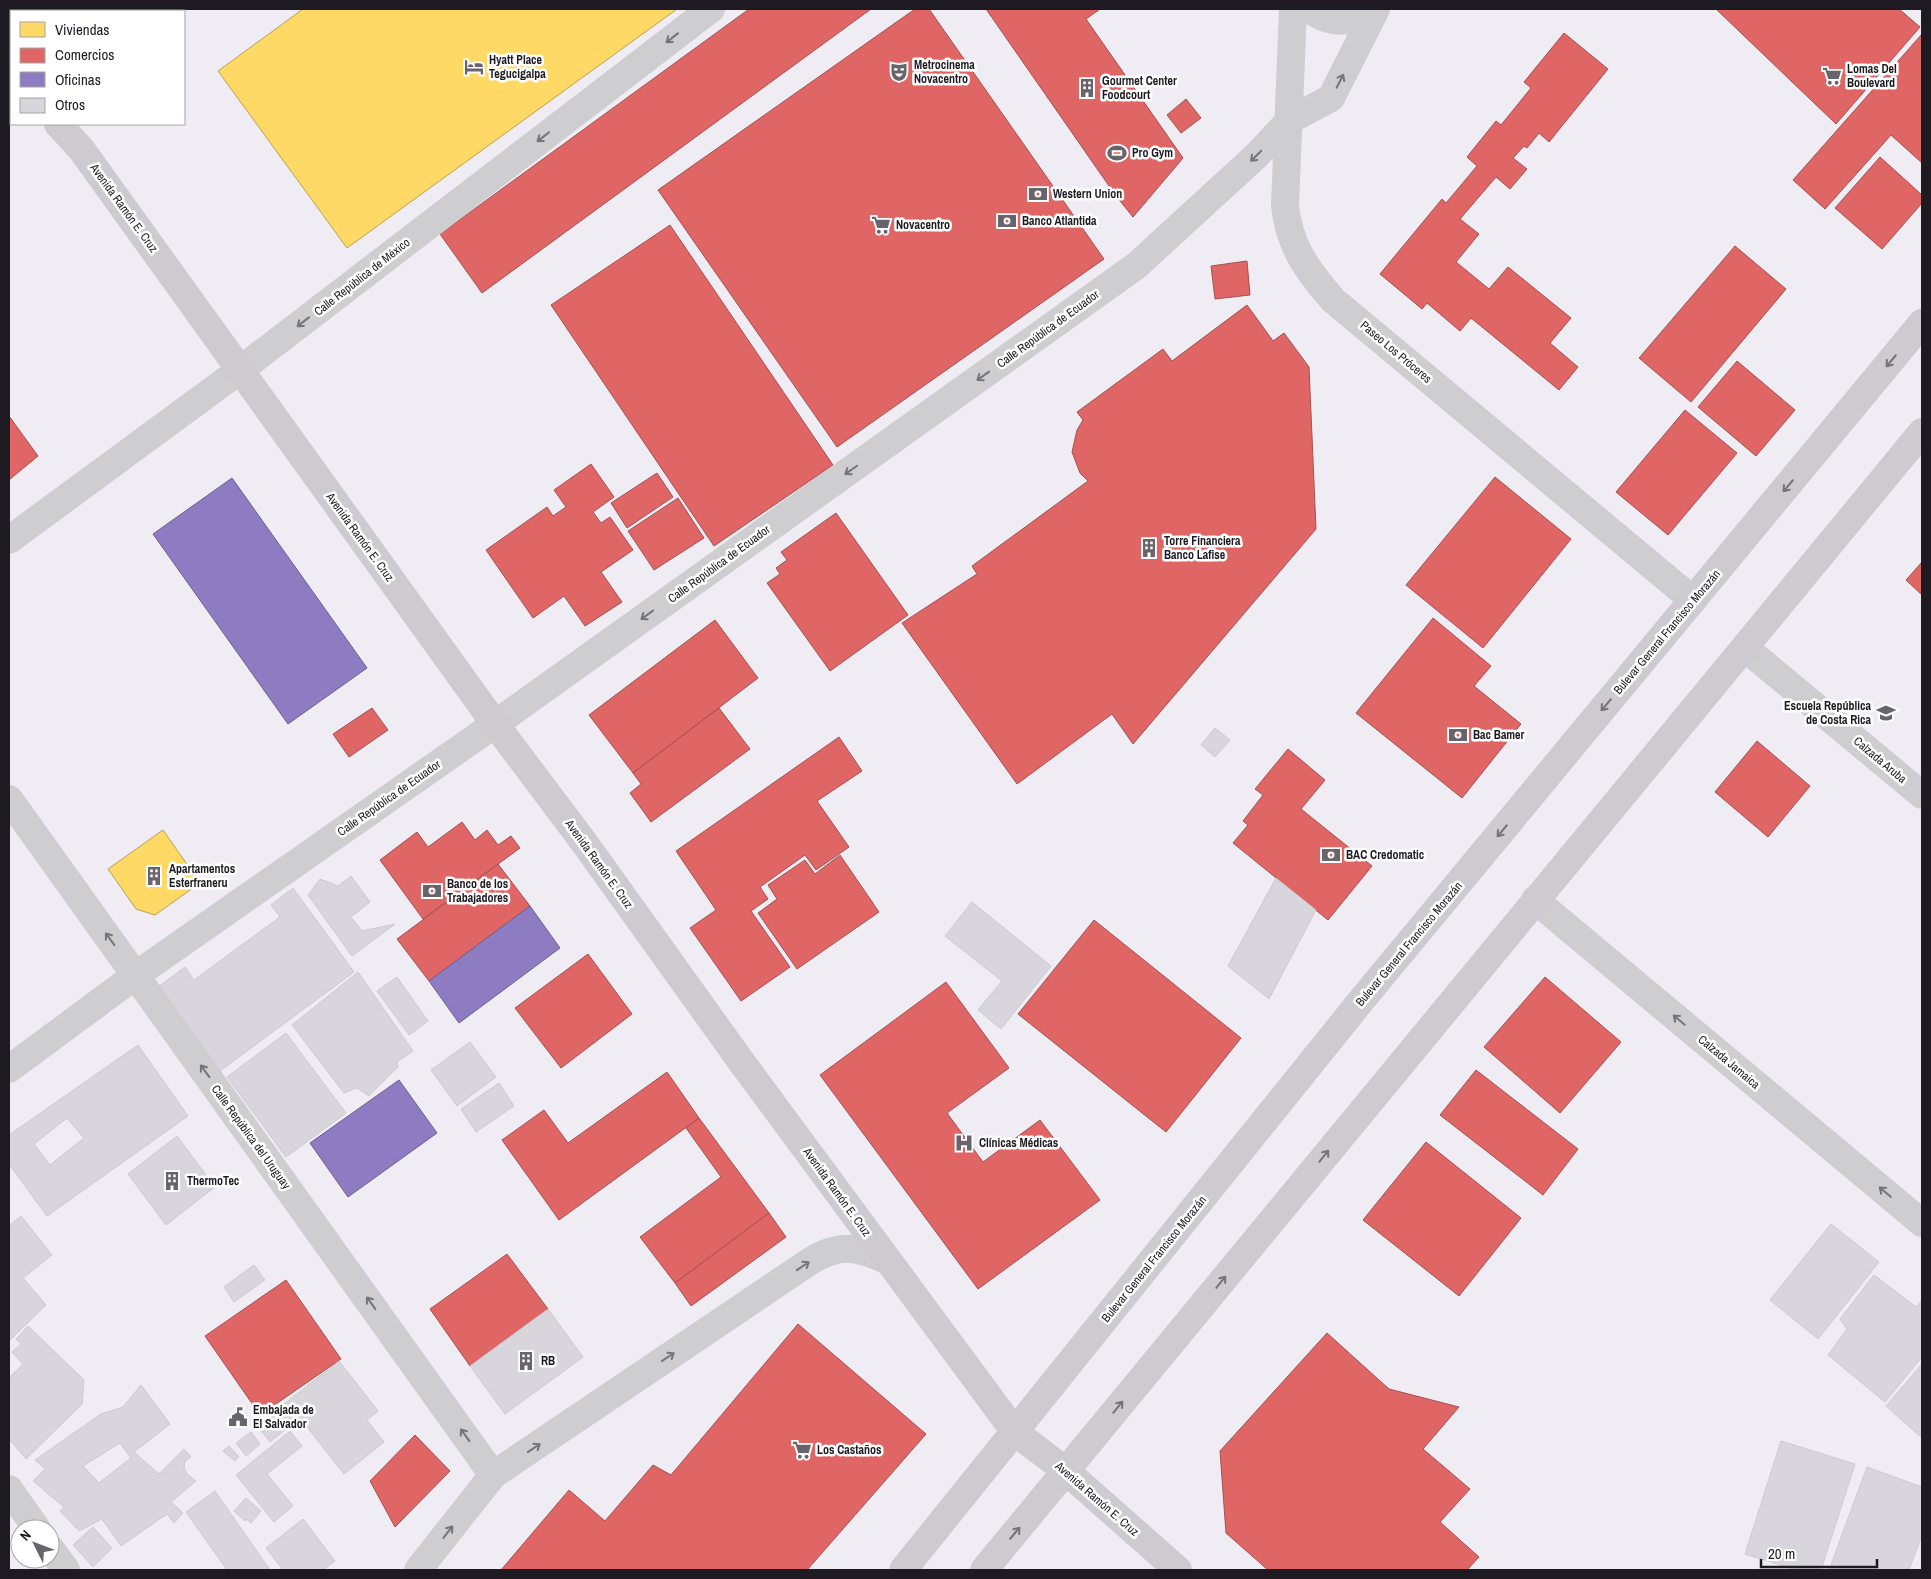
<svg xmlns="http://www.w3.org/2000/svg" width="1931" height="1579" font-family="'Archivo Narrow',sans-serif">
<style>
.homes{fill:#ffd966;stroke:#bba051}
.shops{fill:#e06666;stroke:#a65051}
.offices{fill:#8e7cc3;stroke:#6c5f92}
.building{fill:#d8d5dc;stroke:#ccc9d0;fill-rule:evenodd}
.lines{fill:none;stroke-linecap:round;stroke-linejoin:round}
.street{stroke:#cecdcf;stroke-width:28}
.secondary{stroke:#cdcbd0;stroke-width:28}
.oneway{stroke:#767478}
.oneway2{stroke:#757378}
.labels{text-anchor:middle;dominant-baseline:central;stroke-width:5;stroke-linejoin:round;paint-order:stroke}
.poi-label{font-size:12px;font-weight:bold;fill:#1d1b21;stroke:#fff;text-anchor:start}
.street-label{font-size:12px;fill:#1d1b21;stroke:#fff}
</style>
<rect width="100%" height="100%" fill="#f0ecf4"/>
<!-- homes -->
<g class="homes">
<path d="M 303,9 L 677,9 L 347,248 L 218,71 Z"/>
<path d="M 163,830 L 200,883 L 155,915 L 136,909 L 108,869 Z"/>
</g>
<!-- shops -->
<g class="shops">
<path d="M 749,9 L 871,9 L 482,293 L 440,234 Z"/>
<path d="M 915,9 L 929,9 L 1104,259 L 837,447 L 658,190 Z"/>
<path d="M 986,9 L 1100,9 L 1086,19 L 1183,158 L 1133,217 L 1116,196 Z"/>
<path d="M 1716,9 L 1899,9 L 1920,27 L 1836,124 Z"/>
<path d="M 1564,33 L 1608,69 L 1549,142 L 1539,133 L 1527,148 L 1524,146 L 1513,158 L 1527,169 L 1510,189 L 1496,177 L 1460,219 L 1479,234 L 1456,262 L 1489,289 L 1508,267 L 1571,318 L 1550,343 L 1578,367 L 1559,390 L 1471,318 L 1460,331 L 1427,303 L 1422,309 L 1380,274 L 1442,199 L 1446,203 L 1477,166 L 1467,157 L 1496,121 L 1501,125 L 1531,88 L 1524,82 Z"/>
<path d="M 1922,34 L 1922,163 L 1891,135 L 1825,209 L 1793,180 Z"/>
<path d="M 1186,99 L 1201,118 L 1181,133 L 1167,115 Z"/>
<path d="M 1880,157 L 1922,195 L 1922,203 L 1882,249 L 1835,208 Z"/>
<path d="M 670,225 L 833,465 L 714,546 L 551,305 Z"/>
<path d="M 1735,246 L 1786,289 L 1691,402 L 1639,358 Z"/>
<path d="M 1247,261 L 1250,295 L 1215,299 L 1211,266 Z"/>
<path d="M 1247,305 L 1273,341 L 1284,333 L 1309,367 L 1316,529 L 1133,744 L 1112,714 L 1017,784 L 902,623 L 977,574 L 972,566 L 1088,481 L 1080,473 L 1072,452 L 1077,430 L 1083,420 L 1077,412 L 1163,349 L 1172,361 Z"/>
<path d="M 1737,361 L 1795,410 L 1756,456 L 1698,407 Z"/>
<path d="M 1685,410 L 1737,453 L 1668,535 L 1616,492 Z"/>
<path d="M 9,416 L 38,456 L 9,480 Z"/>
<path d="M 591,464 L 614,497 L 593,512 L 601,523 L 610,517 L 633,550 L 601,572 L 622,602 L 585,626 L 564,596 L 533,618 L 486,550 L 547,507 L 553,516 L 566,507 L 554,490 Z"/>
<path d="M 657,473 L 673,497 L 627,528 L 611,503 Z"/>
<path d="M 1495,477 L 1571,539 L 1483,648 L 1406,585 Z"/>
<path d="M 678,498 L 704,538 L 654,570 L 628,531 Z"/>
<path d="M 836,513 L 908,615 L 830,671 L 767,583 L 780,574 L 776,568 L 787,560 L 781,552 Z"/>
<path d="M 1922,562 L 1922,595 L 1906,580 Z"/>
<path d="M 1433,618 L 1491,666 L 1474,686 L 1521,724 L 1462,798 L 1356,713 Z"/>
<path d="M 715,620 L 758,678 L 633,773 L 589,715 Z"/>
<path d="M 372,708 L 388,730 L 349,757 L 333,734 Z"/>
<path d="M 719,708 L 750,749 L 651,822 L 630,793 L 641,784 L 633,773 Z"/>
<path d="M 839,737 L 862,771 L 817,801 L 849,847 L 816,870 L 805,855 L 760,887 L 768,899 L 751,911 L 790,967 L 741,1001 L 690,928 L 716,910 L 676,851 Z"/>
<path d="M 1757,741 L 1810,786 L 1768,837 L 1715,792 Z"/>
<path d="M 1288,749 L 1325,780 L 1301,809 L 1372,866 L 1328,920 L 1233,843 L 1248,825 L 1243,821 L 1263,795 L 1255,789 Z"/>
<path d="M 462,822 L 475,840 L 487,830 L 498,845 L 511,836 L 520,848 L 423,919 L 380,860 L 417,832 L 428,847 Z"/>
<path d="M 840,855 L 879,912 L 797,969 L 758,913 L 777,899 L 768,885 L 805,860 L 815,874 Z"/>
<path d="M 498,864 L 530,906 L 429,981 L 397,939 Z"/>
<path d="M 1094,920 L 1241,1038 L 1166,1132 L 1018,1014 Z"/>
<path d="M 588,954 L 632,1014 L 561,1068 L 515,1008 Z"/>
<path d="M 1545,977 L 1621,1042 L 1560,1113 L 1484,1047 Z"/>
<path d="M 946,982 L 1009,1068 L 947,1113 L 983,1162 L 1040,1120 L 1100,1200 L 978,1289 L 820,1075 Z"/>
<path d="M 1476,1070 L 1578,1149 L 1543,1195 L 1440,1115 Z"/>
<path d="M 667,1072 L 699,1118 L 559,1220 L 502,1140 L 544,1110 L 568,1143 Z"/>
<path d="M 699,1118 L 769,1213 L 675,1283 L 640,1237 L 721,1177 L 686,1128 Z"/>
<path d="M 1426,1142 L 1521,1218 L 1459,1296 L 1363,1220 Z"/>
<path d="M 769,1213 L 786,1237 L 691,1306 L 675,1283 Z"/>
<path d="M 507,1254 L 548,1309 L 470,1366 L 430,1309 Z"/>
<path d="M 286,1280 L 341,1359 L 260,1415 L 205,1336 Z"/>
<path d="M 798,1324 L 926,1434 L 807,1570 L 501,1570 L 569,1490 L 605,1521 L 653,1465 L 671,1475 Z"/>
<path d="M 1327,1333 L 1389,1389 L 1459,1407 L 1423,1449 L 1470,1489 L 1440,1522 L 1479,1557 L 1467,1570 L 1268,1570 L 1226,1533 L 1220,1451 Z"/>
<path d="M 415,1435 L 450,1471 L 395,1527 L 370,1481 Z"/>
</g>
<!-- offices -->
<g class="offices">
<path d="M 232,478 L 367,668 L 288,724 L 153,534 Z"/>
<path d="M 530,906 L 560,948 L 459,1023 L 429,981 Z"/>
<path d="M 399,1080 L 437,1133 L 348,1197 L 310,1143 Z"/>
</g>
<!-- building -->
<g class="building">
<path d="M 1215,728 L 1230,740 L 1215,757 L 1201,745 Z"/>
<path d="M 351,876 L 370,902 L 351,917 L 362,931 L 395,924 L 352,956 L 308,895 L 320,879 L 338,886 Z"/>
<path d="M 1276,878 L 1316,910 L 1269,999 L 1228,966 Z"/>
<path d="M 293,888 L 354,972 L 220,1071 L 158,987 L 185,967 L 194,980 L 280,917 L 271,905 Z"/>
<path d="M 972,902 L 1051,966 L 1001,1029 L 978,1010 L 1002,981 L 945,936 Z"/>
<path d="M 358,972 L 413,1051 L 397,1062 L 398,1067 L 369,1096 L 357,1088 L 344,1093 L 292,1025 Z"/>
<path d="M 397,977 L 428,1021 L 409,1035 L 377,991 Z"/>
<path d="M 286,1033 L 346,1113 L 286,1157 L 227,1077 Z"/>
<path d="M 470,1042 L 496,1077 L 457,1106 L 431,1070 Z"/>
<path d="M 138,1045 L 188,1116 L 47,1216 L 9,1164 L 9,1135 ZM 67,1118 L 84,1138 L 50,1165 L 34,1144 Z"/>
<path d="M 499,1083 L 514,1106 L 476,1132 L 461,1109 Z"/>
<path d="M 177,1136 L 215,1187 L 166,1225 L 128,1174 Z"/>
<path d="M 21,1216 L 52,1255 L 23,1278 L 46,1305 L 9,1341 L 9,1226 Z"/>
<path d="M 1831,1224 L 1879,1262 L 1818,1339 L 1770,1300 Z"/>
<path d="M 254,1265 L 265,1280 L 234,1302 L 224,1287 Z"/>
<path d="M 1874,1275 L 1916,1307 L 1922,1300 L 1922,1357 L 1885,1402 L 1828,1355 L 1847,1329 L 1840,1319 Z"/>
<path d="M 548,1309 L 583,1357 L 505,1414 L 470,1366 Z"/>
<path d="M 28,1326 L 84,1380 L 82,1404 L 26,1459 L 9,1439 L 9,1378 L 23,1364 L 12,1352 L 21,1344 L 16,1339 Z"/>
<path d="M 339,1361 L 378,1411 L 367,1420 L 384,1442 L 344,1474 L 300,1418 L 270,1442 L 257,1425 Z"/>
<path d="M 1922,1364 L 1922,1438 L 1886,1406 Z"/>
<path d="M 141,1385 L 170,1424 L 134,1452 L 159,1474 L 184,1449 L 191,1457 L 185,1461 L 184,1467 L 187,1474 L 196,1481 L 171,1502 L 183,1513 L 174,1523 L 167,1514 L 121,1546 L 102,1519 L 79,1531 L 60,1511 L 64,1507 L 33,1481 L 45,1469 L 35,1460 L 101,1414 L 123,1407 ZM 120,1443 L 131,1458 L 99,1483 L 83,1466 Z"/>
<path d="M 290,1431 L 302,1446 L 267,1474 L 293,1506 L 274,1522 L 236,1475 Z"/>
<path d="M 251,1432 L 260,1444 L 246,1456 L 236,1443 Z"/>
<path d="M 1781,1441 L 1855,1464 L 1821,1570 L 1797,1570 L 1745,1554 Z"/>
<path d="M 229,1446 L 239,1457 L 235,1461 L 223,1451 Z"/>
<path d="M 1867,1467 L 1922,1487 L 1922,1535 L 1909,1570 L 1829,1570 Z"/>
<path d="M 215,1491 L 270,1570 L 227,1570 L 186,1512 Z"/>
<path d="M 246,1498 L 261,1511 L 251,1523 L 246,1519 L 245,1521 L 234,1511 Z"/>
<path d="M 303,1519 L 335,1561 L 323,1570 L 283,1570 L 266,1548 Z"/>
<path d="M 93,1527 L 112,1548 L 93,1567 L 73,1545 Z"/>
</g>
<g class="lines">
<!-- street -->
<g class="street">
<path d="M 1293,9 L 1285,205 C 1289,246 1307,270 1333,300 L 1693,600"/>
<path d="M 1310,9 C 1329,25 1355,24 1374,9"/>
<path d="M 9,540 L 240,370 L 711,9"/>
<path d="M 1745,648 L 1922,795"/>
<path d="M 9,799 L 493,1475"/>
<path d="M 1535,900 L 1922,1223"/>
<path d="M 9,1069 L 136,975 L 495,724 L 1136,266 L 1256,156 L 1290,120 L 1331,98 L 1376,9"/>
<path d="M 9,1489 L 37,1529"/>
<path d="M 50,1548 L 66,1570"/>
<path d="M 418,1570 L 493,1475 L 809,1262 C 839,1243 857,1246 888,1261"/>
</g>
<!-- secondary -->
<g class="secondary">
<path d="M 17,9 L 18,11"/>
<path d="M 9,52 L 11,55"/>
<path d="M 58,124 L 81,149 L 495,724 L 583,841 L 743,1064 L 1015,1432 L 1066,1471 L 1178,1570"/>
<path d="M 903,1570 L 1360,1002 L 1922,323"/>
<path d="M 984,1570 L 1922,432"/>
</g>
</g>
<!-- one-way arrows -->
<defs><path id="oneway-shaft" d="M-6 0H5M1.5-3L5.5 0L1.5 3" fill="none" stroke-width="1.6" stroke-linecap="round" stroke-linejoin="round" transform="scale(1.25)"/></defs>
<g class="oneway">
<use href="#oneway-shaft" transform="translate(672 38) rotate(142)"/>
<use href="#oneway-shaft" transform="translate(1340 81) rotate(-63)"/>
<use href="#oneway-shaft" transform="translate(543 137) rotate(142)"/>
<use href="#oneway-shaft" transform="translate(1256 156) rotate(135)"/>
<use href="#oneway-shaft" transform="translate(303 322) rotate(142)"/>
<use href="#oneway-shaft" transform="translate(983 376) rotate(144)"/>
<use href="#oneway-shaft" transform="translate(851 470) rotate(145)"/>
<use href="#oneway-shaft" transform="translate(647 615) rotate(144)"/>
<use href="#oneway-shaft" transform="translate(110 939) rotate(-126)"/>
<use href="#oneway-shaft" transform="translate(1679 1020) rotate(-140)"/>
<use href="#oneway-shaft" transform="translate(205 1071) rotate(-126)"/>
<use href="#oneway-shaft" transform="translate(1885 1192) rotate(-140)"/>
<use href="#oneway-shaft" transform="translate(803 1266) rotate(-34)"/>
<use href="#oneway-shaft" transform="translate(371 1303) rotate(-126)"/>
<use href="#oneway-shaft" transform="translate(668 1357) rotate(-34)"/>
<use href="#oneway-shaft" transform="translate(465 1435) rotate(-126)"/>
<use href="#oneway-shaft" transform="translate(534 1448) rotate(-34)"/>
<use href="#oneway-shaft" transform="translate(448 1532) rotate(-52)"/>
</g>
<g class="oneway2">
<use href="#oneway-shaft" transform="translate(1891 361) rotate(130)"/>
<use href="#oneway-shaft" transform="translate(1788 486) rotate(130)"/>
<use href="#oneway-shaft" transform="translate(1606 705) rotate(130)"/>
<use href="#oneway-shaft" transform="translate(1502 831) rotate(130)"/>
<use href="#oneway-shaft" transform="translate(1324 1156) rotate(-51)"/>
<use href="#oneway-shaft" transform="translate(1221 1282) rotate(-51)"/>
<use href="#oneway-shaft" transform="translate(1118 1407) rotate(-51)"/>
<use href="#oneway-shaft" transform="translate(1015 1533) rotate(-50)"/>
</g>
<!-- icons -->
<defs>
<g id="hotel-bare" transform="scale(1.5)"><path d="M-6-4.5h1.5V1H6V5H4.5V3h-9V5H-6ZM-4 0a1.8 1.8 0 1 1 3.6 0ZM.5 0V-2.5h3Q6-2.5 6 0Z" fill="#67646b" stroke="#fff" stroke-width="2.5" paint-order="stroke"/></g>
<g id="theatre-bare" transform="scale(1.5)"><path d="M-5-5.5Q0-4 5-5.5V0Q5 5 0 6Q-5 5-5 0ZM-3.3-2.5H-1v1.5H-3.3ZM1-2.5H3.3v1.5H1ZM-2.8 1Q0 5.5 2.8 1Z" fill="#67646b" stroke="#fff" stroke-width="2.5" paint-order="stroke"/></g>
<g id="supermarket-bare" transform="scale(1.5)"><path d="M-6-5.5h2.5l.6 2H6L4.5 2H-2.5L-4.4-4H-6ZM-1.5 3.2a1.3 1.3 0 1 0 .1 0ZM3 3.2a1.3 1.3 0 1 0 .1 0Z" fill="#67646b" stroke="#fff" stroke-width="2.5" paint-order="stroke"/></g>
<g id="building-bare" transform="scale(1.5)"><path d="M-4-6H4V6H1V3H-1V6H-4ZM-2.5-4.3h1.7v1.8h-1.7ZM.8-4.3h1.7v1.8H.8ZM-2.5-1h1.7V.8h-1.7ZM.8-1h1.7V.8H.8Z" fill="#67646b" stroke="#fff" stroke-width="2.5" paint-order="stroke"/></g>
<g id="stadium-bare" transform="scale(1.5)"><path d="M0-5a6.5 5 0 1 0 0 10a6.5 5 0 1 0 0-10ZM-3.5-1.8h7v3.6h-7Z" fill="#67646b" stroke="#fff" stroke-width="2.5" paint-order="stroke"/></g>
<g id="bank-bare" transform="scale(1.5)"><path d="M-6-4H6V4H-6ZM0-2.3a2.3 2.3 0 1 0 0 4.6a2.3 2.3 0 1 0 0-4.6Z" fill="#67646b" stroke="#fff" stroke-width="2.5" paint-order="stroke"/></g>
<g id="school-bare" transform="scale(1.5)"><path d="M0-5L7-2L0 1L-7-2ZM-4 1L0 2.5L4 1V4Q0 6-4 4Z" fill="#67646b" stroke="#fff" stroke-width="2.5" paint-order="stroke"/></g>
<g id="hospital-bare" transform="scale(1.5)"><path d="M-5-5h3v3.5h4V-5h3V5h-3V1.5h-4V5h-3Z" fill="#67646b" stroke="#fff" stroke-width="2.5" paint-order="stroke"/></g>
<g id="civic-bare" transform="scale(1.5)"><path d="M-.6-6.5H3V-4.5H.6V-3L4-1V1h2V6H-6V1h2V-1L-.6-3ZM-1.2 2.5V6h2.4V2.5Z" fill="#67646b" stroke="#fff" stroke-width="2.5" paint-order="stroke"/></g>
</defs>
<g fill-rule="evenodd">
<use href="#hotel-bare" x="474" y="67"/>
<use href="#theatre-bare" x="899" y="72"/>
<use href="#supermarket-bare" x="1832" y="76"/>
<use href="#building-bare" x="1087" y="88"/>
<use href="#stadium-bare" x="1117" y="153"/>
<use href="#bank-bare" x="1038" y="194"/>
<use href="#bank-bare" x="1007" y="221"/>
<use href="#supermarket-bare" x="881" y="225"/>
<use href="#building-bare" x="1149" y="548"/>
<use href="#school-bare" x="1886" y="713"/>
<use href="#bank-bare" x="1458" y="735"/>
<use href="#bank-bare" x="1331" y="855"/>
<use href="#building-bare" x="154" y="876"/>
<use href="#bank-bare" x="432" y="891"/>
<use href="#hospital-bare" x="964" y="1143"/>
<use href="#building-bare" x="172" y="1181"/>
<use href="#building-bare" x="526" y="1361"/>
<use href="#civic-bare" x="238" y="1417"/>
<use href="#supermarket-bare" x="802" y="1450"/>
</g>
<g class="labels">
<!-- poi labels -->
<g class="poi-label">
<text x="489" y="60">Hyatt Place<tspan x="489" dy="14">Tegucigalpa</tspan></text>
<text x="914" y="65">Metrocinema<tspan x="914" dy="14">Novacentro</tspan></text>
<text x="1847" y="69">Lomas Del<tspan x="1847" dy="14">Boulevard</tspan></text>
<text x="1102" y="81">Gourmet Center<tspan x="1102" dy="14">Foodcourt</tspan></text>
<text x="1132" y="153">Pro Gym</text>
<text x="1053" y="194">Western Union</text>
<text x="1022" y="221">Banco Atlantida</text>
<text x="896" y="225">Novacentro</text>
<text x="1164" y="541">Torre Financiera<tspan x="1164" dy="14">Banco Lafise</tspan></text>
<text x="1871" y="706" text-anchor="end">Escuela República<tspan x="1871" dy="14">de Costa Rica</tspan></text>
<text x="1473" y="735">Bac Bamer</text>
<text x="1346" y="855">BAC Credomatic</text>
<text x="169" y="869">Apartamentos<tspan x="169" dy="14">Esterfraneru</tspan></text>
<text x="447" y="884">Banco de los<tspan x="447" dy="14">Trabajadores</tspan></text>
<text x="979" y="1143">Clínicas Médicas</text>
<text x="187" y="1181">ThermoTec</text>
<text x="541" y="1361">RB</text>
<text x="253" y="1410">Embajada de<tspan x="253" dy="14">El Salvador</tspan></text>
<text x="817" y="1450">Los Castaños</text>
</g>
<!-- street labels -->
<g class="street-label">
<text transform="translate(124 208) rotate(54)">Avenida Ramón E. Cruz</text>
<text transform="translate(362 277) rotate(-38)">Calle República de México</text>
<text transform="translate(1048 329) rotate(-36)">Calle República de Ecuador</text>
<text transform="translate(1396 352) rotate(40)">Paseo Los Próceres</text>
<text transform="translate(360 537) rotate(54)">Avenida Ramón E. Cruz</text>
<text transform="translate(719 564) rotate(-36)">Calle República de Ecuador</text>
<text transform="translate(1667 632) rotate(-50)">Bulevar General Francisco Morazán</text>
<text transform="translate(1880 760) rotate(40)">Calzada Aruba</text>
<text transform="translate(389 798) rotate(-35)">Calle República de Ecuador</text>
<text transform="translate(599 864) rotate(54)">Avenida Ramón E. Cruz</text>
<text transform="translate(1409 944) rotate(-50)">Bulevar General Francisco Morazán</text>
<text transform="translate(1729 1062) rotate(40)">Calzada Jamaica</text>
<text transform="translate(251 1137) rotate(54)">Calle República del Uruguay</text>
<text transform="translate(837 1192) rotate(54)">Avenida Ramón E. Cruz</text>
<text transform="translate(1154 1259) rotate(-51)">Bulevar General Francisco Morazán</text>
<text transform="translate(1097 1499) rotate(41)">Avenida Ramón E. Cruz</text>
</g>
</g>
<!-- border -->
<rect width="1931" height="1579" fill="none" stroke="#1d1b21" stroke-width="20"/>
<!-- legend -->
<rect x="10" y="10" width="175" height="115" fill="#ffffff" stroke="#a5a4a6"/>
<rect x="20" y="22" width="25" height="15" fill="#ffd966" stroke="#a5a4a6"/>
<text x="55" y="35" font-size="15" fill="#1d1b21">Viviendas</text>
<rect x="20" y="48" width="25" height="15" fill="#e06666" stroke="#a5a4a6"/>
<text x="55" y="60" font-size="15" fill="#1d1b21">Comercios</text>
<rect x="20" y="72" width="25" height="15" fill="#8e7cc3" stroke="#a5a4a6"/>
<text x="55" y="85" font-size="15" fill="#1d1b21">Oficinas</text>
<rect x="20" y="98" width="25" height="15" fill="#d8d5dc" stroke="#a5a4a6"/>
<text x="55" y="110" font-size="15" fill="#1d1b21">Otros</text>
<!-- north arrow -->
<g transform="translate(35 1544) rotate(312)"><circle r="24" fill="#ffffff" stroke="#a5a4a6"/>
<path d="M0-4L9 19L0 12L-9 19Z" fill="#67646b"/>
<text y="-8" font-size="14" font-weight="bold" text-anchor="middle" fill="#1d1b21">N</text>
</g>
<!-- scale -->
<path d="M1761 1559v8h116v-8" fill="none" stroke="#1d1b21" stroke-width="2.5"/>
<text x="1768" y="1559" font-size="15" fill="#1d1b21" stroke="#ffffff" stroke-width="4" paint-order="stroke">20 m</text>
</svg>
